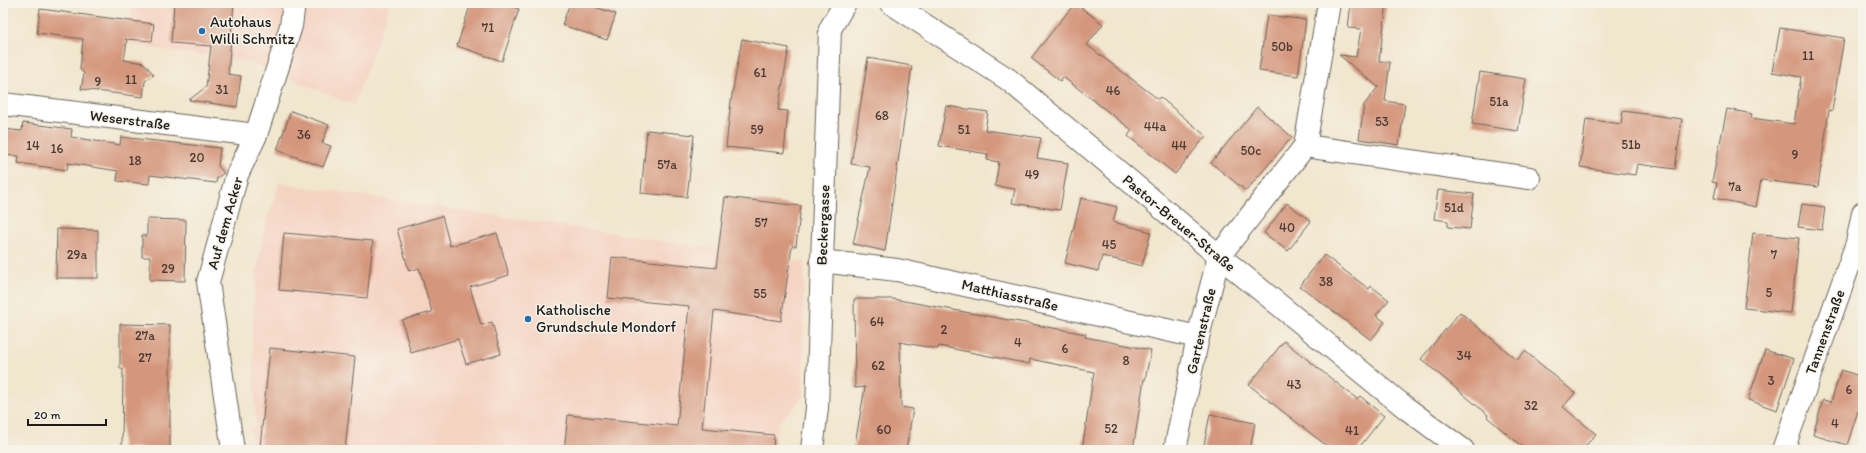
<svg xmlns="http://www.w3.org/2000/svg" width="1866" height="453" font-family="Itim,sans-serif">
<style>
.built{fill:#f5d3c2}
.building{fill:#d4967c}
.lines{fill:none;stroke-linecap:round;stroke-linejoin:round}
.minor-casing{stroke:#67635a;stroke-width:24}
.minor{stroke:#fff;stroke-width:22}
.poi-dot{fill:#1f6fb2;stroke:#f7f3e8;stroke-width:1.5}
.labels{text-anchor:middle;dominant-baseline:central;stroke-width:3;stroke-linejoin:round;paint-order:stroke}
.number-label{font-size:13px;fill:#4a3a34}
.poi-label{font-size:15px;fill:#1c1c1c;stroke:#f7f3e8;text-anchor:start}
.street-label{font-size:15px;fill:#1c1c1c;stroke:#f7f3e8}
</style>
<rect width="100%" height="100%" fill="#f7f3e8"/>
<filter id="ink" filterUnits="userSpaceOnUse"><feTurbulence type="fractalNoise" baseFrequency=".025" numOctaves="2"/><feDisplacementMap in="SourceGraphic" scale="8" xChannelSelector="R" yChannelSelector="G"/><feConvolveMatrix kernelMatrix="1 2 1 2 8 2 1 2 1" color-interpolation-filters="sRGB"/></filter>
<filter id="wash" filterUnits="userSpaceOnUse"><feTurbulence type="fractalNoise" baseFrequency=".012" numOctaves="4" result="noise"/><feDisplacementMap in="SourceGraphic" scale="16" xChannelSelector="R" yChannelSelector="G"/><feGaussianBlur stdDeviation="0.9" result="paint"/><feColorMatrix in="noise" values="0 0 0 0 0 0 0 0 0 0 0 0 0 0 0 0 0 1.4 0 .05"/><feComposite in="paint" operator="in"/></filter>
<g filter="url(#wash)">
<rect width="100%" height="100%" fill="#f1e6ce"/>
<!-- built -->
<g class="built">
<path d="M 132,3 L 391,3 L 354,105 L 249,62 L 129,45 Z"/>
<path d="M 279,183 L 804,262 L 803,398 L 778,423 L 774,450 L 254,450 L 249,429 L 256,426 L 252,330 L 255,289 L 259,255 L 265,227 Z"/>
</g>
<g id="blocks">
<!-- building -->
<g class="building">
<path d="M 174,3 L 234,3 L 228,74 L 241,76 L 237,107 L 189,100 L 206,87 L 211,46 L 171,43 Z"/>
<path d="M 471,3 L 501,3 L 519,9 L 502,61 L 457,46 Z"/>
<path d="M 570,3 L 583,3 L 616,14 L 607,40 L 562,25 Z"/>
<path d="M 1075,3 L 1103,24 L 1087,45 L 1158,99 L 1160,97 L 1206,136 L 1175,174 L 1128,136 L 1132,130 L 1063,77 L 1060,81 L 1031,58 Z"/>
<path d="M 1351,3 L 1387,3 L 1379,61 L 1390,62 L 1385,101 L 1405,104 L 1399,145 L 1359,139 L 1364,105 L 1378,87 L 1339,55 L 1356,57 L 1361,29 L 1348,28 Z"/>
<path d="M 40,9 L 154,24 L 152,41 L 125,39 L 127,41 L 124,60 L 144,63 L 154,75 L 145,81 L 143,97 L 81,89 L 84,73 L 80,69 L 83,39 L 37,33 Z"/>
<path d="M 1267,15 L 1306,20 L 1298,76 L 1259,71 Z"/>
<path d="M 1780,28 L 1844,38 L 1832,111 L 1829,110 L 1818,187 L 1761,180 L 1756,207 L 1714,198 L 1717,183 L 1712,182 L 1727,109 L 1752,114 L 1751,118 L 1794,124 L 1801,77 L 1772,72 Z"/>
<path d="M 742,39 L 789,48 L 778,110 L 788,111 L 784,153 L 726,147 L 731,101 Z"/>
<path d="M 868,58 L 912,66 L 885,251 L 853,244 L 870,167 L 851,164 Z"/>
<path d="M 1480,72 L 1526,79 L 1518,131 L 1472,124 Z"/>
<path d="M 946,106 L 988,112 L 985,130 L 1041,138 L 1037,158 L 1068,163 L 1060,210 L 1012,203 L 1015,189 L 995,186 L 999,162 L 987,160 L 988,154 L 939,146 Z"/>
<path d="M 1257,107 L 1292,137 L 1246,191 L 1211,163 Z"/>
<path d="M 291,111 L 329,125 L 322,143 L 331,146 L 323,167 L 277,150 Z"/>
<path d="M 1623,111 L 1682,119 L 1675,169 L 1637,164 L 1635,175 L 1580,167 L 1586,119 L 1621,124 Z"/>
<path d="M 23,123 L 72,129 L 71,137 L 120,145 L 121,137 L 220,148 L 218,166 L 224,173 L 217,178 L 216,183 L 150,175 L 149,184 L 117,181 L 118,171 L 68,163 L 67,170 L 18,163 L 19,156 L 3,155 L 3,129 L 22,131 Z"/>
<path d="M 647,130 L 694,135 L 687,197 L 641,193 Z"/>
<path d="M 1438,190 L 1474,194 L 1470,229 L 1448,227 L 1448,221 L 1434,219 Z"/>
<path d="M 725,197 L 801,206 L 796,246 L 792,246 L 781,321 L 714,311 L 702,428 L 774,435 L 773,450 L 564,450 L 568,415 L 677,426 L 689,306 L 608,298 L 612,257 L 716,268 Z"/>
<path d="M 1081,198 L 1117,207 L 1113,222 L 1151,232 L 1142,266 L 1102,256 L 1098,271 L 1065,263 Z"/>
<path d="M 1287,203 L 1311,221 L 1288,251 L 1264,233 Z"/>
<path d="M 1802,204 L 1825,207 L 1822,230 L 1798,227 Z"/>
<path d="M 442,216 L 450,246 L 497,233 L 509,275 L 470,287 L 481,325 L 492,322 L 501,354 L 466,364 L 458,339 L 411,353 L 402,320 L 432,312 L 419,268 L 409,271 L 397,229 Z"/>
<path d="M 147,219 L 186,220 L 185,281 L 150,280 L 150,257 L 142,257 L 142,235 L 147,236 Z"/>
<path d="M 57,229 L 98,230 L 98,278 L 56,278 Z"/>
<path d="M 284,233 L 373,241 L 367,298 L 279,290 Z"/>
<path d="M 1753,233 L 1799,238 L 1791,313 L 1744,308 Z"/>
<path d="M 1324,255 L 1369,289 L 1371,286 L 1389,300 L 1376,315 L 1385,322 L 1371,340 L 1300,286 Z"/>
<path d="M 854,299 L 893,299 L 1086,334 L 1085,337 L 1151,350 L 1145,380 L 1144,379 L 1133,450 L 1082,450 L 1094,372 L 1030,359 L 1029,364 L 939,346 L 938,349 L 900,342 L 901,407 L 913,409 L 906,450 L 854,450 L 865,387 L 855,388 Z"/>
<path d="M 1460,312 L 1517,360 L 1525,351 L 1575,393 L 1563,407 L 1596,434 L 1582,450 L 1526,450 L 1487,417 L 1488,415 L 1421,359 Z"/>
<path d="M 120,324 L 170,325 L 170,448 L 122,448 L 123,369 L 120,369 Z"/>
<path d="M 1284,341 L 1357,399 L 1360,396 L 1384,416 L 1357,450 L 1332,450 L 1249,385 Z"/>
<path d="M 270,348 L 355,357 L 345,450 L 295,450 L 260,447 Z"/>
<path d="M 1765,350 L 1794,359 L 1777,410 L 1748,400 Z"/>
<path d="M 1841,370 L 1863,377 L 1863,412 L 1858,411 L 1847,445 L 1813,435 L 1823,400 L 1831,402 Z"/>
<path d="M 1210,414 L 1255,423 L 1250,450 L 1203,450 Z"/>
</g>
</g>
</g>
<g filter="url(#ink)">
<use href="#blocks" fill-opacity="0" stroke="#67635a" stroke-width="1"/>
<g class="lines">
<!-- minor casing -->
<g class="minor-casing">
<g id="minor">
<path d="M 891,3 L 1009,80 L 1219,256 L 1406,408 L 1463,450"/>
<path d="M 3,104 L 256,135"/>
<path d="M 1305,146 L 1529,178"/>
<path d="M 821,261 L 897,270 L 1198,337"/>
<path d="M 233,450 L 208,282 L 237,175 L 256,135 L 291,26 L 294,3"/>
<path d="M 812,450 L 817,408 L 830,29 L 845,3"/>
<path d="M 1175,450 L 1198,337 L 1219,256 L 1305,146 L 1329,3"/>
<path d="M 1783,450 L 1857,243 L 1863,213"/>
</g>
</g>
<!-- minor -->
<use href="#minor" class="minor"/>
</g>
</g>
<!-- markers -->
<g class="poi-dot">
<circle cx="202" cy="31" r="4"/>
<circle cx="528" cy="319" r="4"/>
</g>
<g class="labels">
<!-- number labels -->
<g class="number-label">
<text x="488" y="27">71</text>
<text x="1282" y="46">50b</text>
<text x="1808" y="55">11</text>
<text x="760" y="72">61</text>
<text x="131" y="79">11</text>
<text x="98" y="81">9</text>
<text x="222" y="89">31</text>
<text x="1113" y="90">46</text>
<text x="1499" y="101">51a</text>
<text x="882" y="115">68</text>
<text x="1382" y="121">53</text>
<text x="1155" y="126">44a</text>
<text x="757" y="129">59</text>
<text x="964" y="129">51</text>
<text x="304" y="134">36</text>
<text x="1631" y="144">51b</text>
<text x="33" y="145">14</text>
<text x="1179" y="145">44</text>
<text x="57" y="148">16</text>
<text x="1251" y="150">50c</text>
<text x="1795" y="154">9</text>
<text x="197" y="157">20</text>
<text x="135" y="160">18</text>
<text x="667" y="164">57a</text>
<text x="1032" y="174">49</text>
<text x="1735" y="186">7a</text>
<text x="1454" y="207">51d</text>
<text x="761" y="222">57</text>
<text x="1287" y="227">40</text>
<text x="1109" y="244">45</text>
<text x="77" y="254">29a</text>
<text x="1774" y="254">7</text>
<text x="168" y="268">29</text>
<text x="1326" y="281">38</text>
<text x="1769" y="292">5</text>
<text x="760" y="293">55</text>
<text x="877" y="321">64</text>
<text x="944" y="329">2</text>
<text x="145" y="335">27a</text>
<text x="1018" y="342">4</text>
<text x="1065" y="348">6</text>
<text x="1464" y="355">34</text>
<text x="145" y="357">27</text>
<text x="1126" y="360">8</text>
<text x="878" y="365">62</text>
<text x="1771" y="380">3</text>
<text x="1294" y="384">43</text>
<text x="1849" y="389">6</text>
<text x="1531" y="405">32</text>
<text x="1835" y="423">4</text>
<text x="1111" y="428">52</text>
<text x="884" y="429">60</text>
<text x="1352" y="430">41</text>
</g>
<!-- poi labels -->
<g class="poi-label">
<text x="210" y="22">Autohaus<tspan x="210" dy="17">Willi Schmitz</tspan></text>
<text x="536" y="310">Katholische<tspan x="536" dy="17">Grundschule Mondorf</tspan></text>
</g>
<!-- street labels -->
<g class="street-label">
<text transform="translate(130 120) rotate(7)">Weserstraße</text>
<text transform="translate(225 223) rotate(-74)">Auf dem Acker</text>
<text transform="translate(1179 223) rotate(40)">Pastor-Breuer-Straße</text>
<text transform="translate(823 225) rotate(-88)">Beckergasse</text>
<text transform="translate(1010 295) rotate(13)">Matthiasstraße</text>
<text transform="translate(1201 331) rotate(-77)">Gartenstraße</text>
<text transform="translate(1825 332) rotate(-70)">Tannenstraße</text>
</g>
</g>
<!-- margin -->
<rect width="1866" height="453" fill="none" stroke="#f7f3e8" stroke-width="16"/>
<!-- scale -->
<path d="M28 419v6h78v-6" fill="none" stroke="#1c1c1c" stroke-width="2"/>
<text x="34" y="419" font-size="12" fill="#1c1c1c" stroke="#f7f3e8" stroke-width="3" paint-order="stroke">20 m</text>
</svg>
